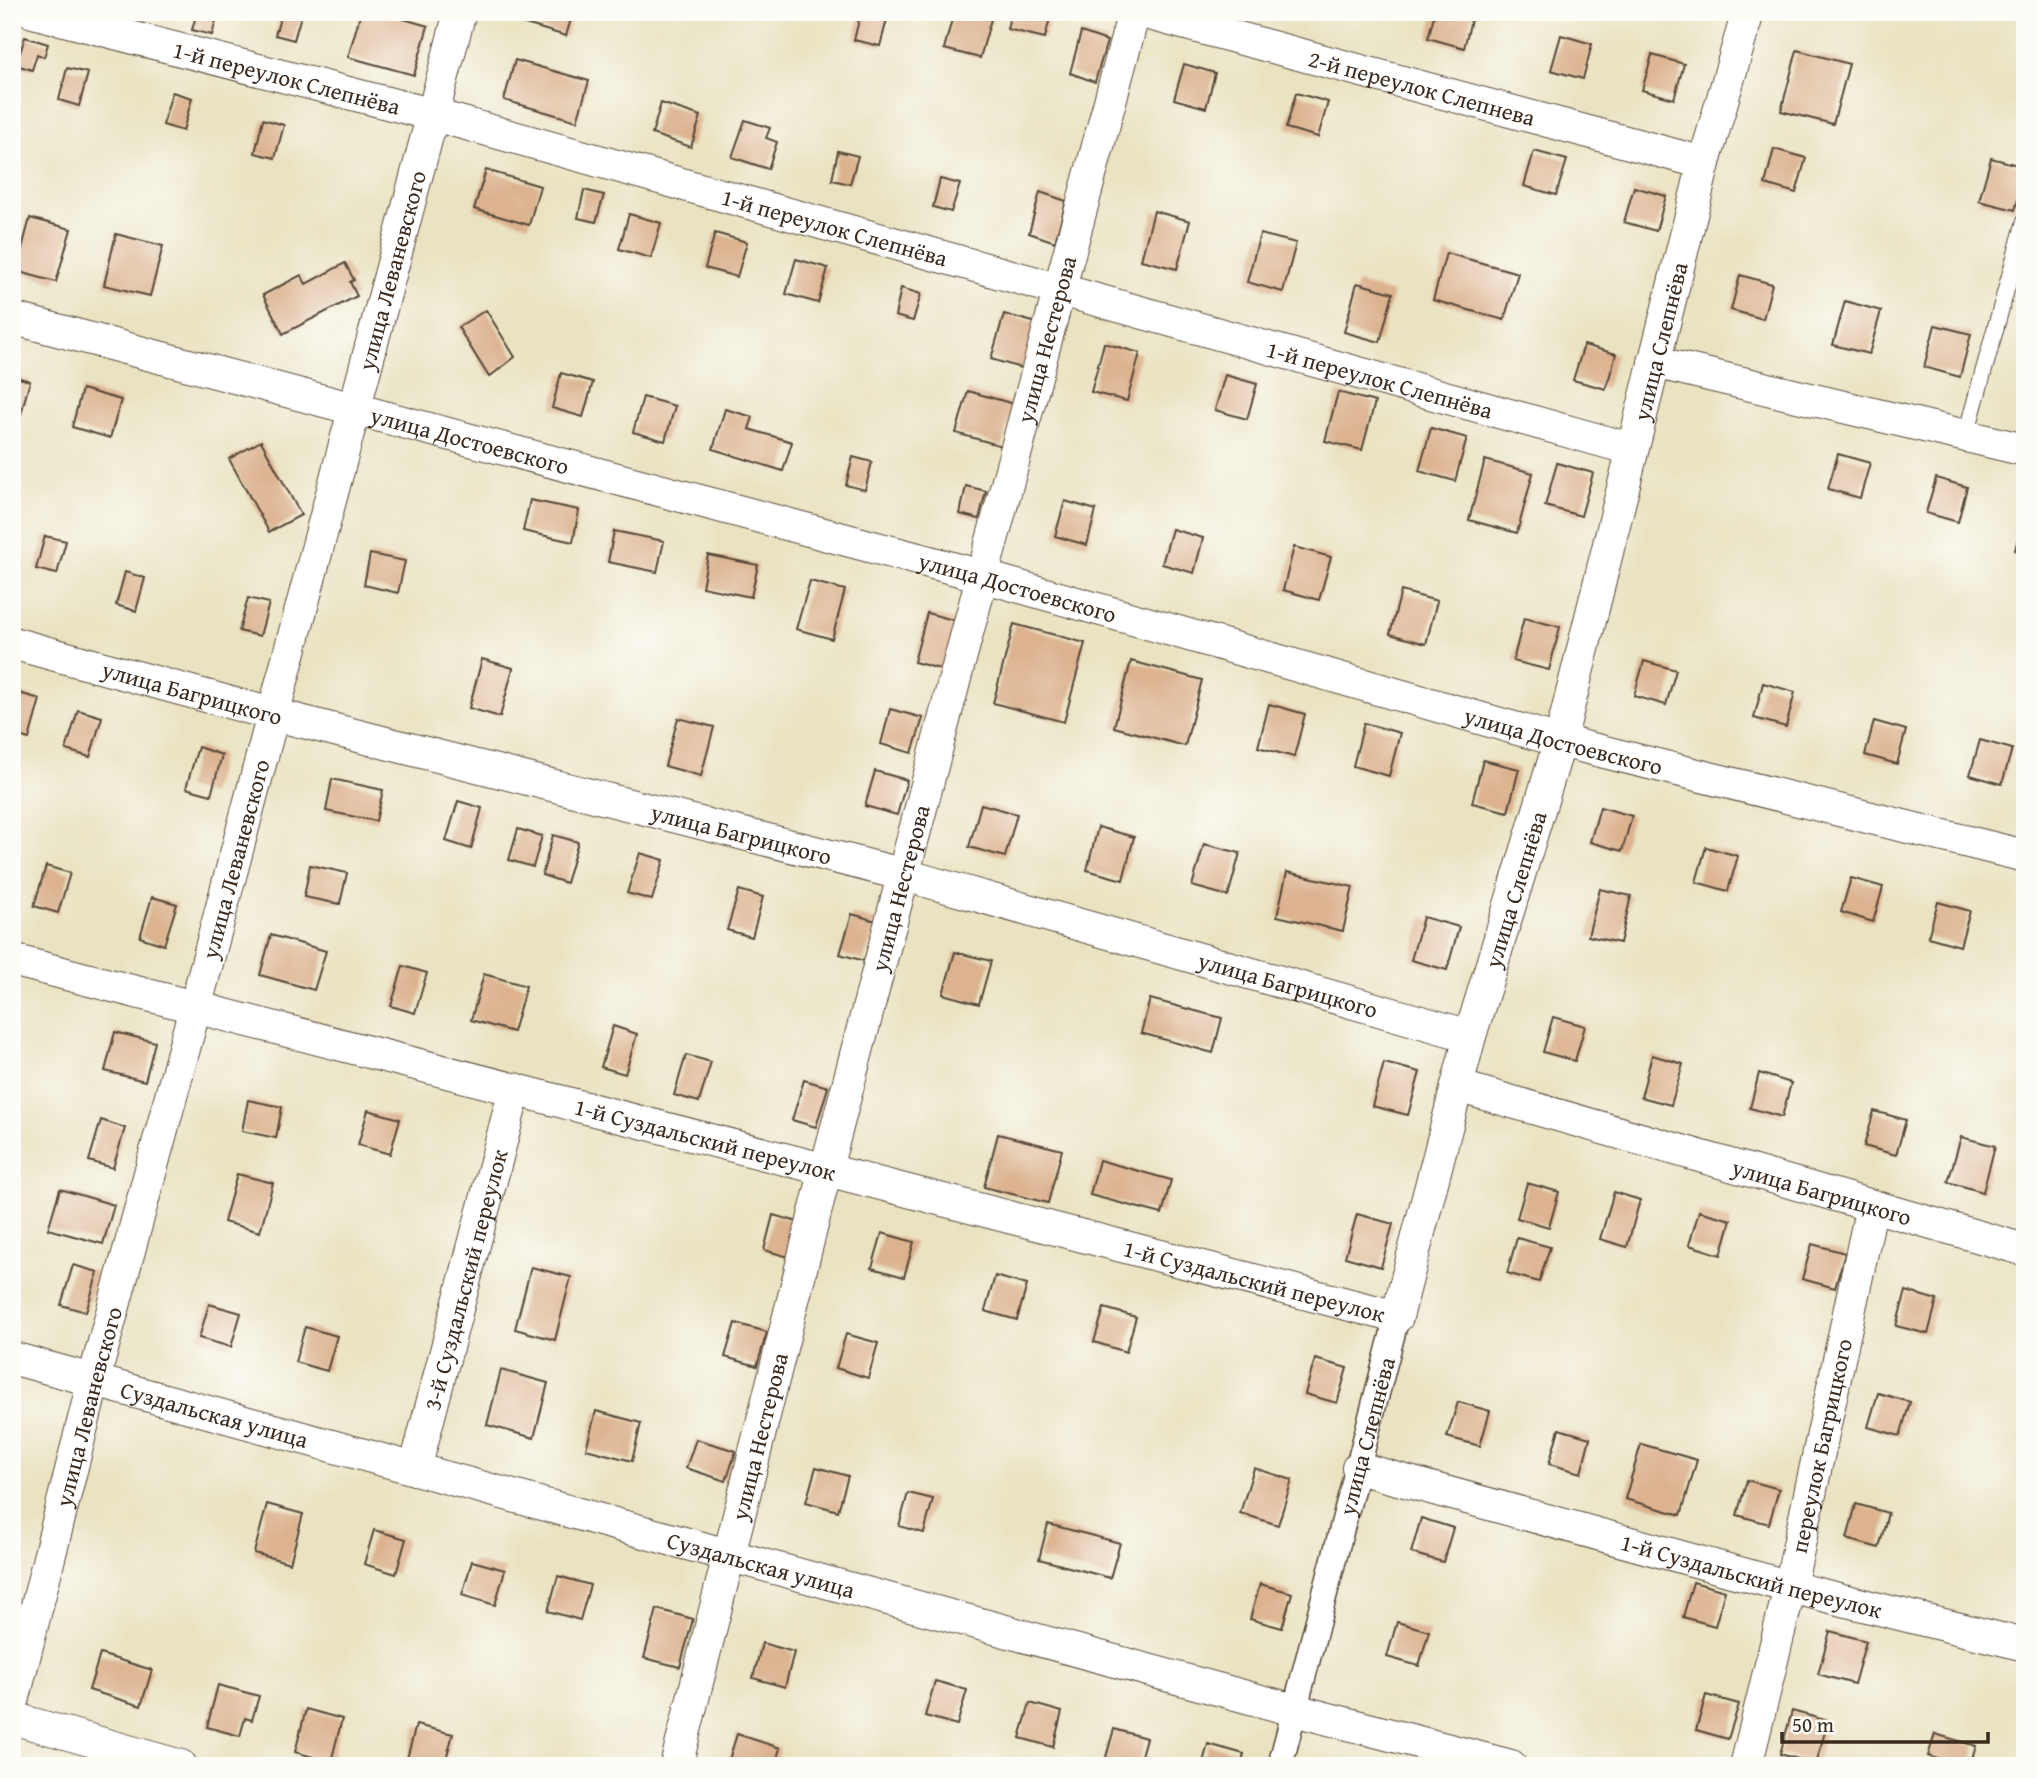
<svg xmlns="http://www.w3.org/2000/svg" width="2037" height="1778" font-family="'Gentium Book Plus',serif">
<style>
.building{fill:#dcb28f}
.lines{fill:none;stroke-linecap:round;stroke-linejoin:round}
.service-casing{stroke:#554637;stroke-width:18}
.pedestrian-casing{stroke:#554637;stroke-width:27}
.minor-casing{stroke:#554637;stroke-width:34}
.service{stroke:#fff;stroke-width:16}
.pedestrian{stroke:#fff;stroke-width:24}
.minor{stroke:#fff;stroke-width:32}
.labels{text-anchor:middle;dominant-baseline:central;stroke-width:7;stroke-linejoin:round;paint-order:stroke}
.street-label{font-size:23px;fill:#3b2a1e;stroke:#fdfcf7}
</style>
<rect width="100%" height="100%" fill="#fdfcf7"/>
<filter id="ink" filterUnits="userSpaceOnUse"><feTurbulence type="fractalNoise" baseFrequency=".0143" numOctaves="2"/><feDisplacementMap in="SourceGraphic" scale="14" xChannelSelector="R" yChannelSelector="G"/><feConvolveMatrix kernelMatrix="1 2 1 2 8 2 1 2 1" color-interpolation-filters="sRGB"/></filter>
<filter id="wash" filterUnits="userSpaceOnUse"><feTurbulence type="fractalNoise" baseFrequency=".00686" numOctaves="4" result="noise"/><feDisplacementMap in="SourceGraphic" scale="28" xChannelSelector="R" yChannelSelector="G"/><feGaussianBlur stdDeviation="1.57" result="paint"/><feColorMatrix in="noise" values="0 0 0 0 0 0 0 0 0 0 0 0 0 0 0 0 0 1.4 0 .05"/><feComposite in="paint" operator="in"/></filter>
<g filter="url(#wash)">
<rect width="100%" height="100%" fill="#eae3c2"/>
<g id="blocks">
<!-- building -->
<g class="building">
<path d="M 197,12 L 218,12 L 212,35 L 192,30 Z"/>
<path d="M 282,12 L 302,12 L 294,40 L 275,35 Z"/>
<path d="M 361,12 L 379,12 L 428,26 L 414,75 L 348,57 Z"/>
<path d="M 514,12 L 573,12 L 566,36 L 512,20 Z"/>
<path d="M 861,12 L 889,12 L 880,46 L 854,40 Z"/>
<path d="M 954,12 L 993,12 L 980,58 L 944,49 Z"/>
<path d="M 1011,12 L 1051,14 L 1045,38 L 1007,29 Z"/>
<path d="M 1435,12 L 1473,12 L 1464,48 L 1428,38 Z"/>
<path d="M 1081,32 L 1107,41 L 1095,82 L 1070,73 Z"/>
<path d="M 1561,35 L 1592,44 L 1583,79 L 1551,70 Z"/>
<path d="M 25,37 L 48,44 L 44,57 L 37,54 L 32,70 L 16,65 Z"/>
<path d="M 1797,50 L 1849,64 L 1833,124 L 1781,111 Z"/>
<path d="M 1652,55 L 1684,64 L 1674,99 L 1642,90 Z"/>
<path d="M 515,60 L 589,81 L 577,121 L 504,100 Z"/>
<path d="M 1184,64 L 1215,73 L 1206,108 L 1174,99 Z"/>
<path d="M 67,68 L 88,73 L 79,106 L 59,100 Z"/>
<path d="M 172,92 L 192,98 L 183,131 L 163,125 Z"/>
<path d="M 1296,93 L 1328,102 L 1318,137 L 1286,128 Z"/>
<path d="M 661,103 L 701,116 L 691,147 L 652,134 Z"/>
<path d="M 263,119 L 284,125 L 275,158 L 255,153 Z"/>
<path d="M 745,120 L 770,128 L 766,138 L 777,142 L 768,169 L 732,157 Z"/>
<path d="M 1774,149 L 1806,158 L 1796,193 L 1765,184 Z"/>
<path d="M 838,151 L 858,156 L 850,184 L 832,180 Z"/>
<path d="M 1534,151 L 1567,160 L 1556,195 L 1524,186 Z"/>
<path d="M 1991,158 L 2025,167 L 2025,176 L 2015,210 L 1979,201 Z"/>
<path d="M 486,170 L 540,186 L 529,225 L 474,209 Z"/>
<path d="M 940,179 L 960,184 L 951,212 L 933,207 Z"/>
<path d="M 1634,187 L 1666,196 L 1656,231 L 1624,222 Z"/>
<path d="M 584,190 L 604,195 L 596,222 L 578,218 Z"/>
<path d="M 1040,192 L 1066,201 L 1055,242 L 1029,233 Z"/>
<path d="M 1154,211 L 1190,221 L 1177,269 L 1141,260 Z"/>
<path d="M 629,214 L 661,223 L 651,258 L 619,249 Z"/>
<path d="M 30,218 L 71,229 L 56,282 L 16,271 Z"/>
<path d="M 715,233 L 747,242 L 737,277 L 705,268 Z"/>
<path d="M 116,234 L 163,246 L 150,296 L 104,285 Z"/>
<path d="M 1260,234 L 1296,243 L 1283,292 L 1247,282 Z"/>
<path d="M 1446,253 L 1518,273 L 1504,320 L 1433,300 Z"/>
<path d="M 796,259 L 828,268 L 818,303 L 786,294 Z"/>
<path d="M 345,263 L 354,280 L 350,282 L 357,296 L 283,334 L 263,295 L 301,275 L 306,284 Z"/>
<path d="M 1740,275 L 1772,284 L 1763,319 L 1731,310 Z"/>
<path d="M 1357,283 L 1393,293 L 1380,342 L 1344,332 Z"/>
<path d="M 901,288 L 921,294 L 913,321 L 895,316 Z"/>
<path d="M 1845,301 L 1881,311 L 1869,354 L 1833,345 Z"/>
<path d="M 486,310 L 515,357 L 489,377 L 458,327 Z"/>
<path d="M 1004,314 L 1037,323 L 1024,369 L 991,359 Z"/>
<path d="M 1935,325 L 1971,334 L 1960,377 L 1924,367 Z"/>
<path d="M 1104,343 L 1140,353 L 1127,401 L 1091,392 Z"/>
<path d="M 1584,345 L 1616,354 L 1606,389 L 1573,380 Z"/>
<path d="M 561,373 L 593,382 L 583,417 L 552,408 Z"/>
<path d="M 1225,375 L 1257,384 L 1247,419 L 1215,410 Z"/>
<path d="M 12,376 L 30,381 L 18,424 L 12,423 Z"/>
<path d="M 82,389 L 121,400 L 110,438 L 72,427 Z"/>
<path d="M 968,391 L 1014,404 L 1002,446 L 956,433 Z"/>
<path d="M 1338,392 L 1375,402 L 1362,450 L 1325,441 Z"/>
<path d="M 643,397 L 675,406 L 665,441 L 633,432 Z"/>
<path d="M 725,409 L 753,417 L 749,429 L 792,442 L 783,471 L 713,449 Z"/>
<path d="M 1431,428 L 1467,438 L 1455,481 L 1419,471 Z"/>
<path d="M 261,441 L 301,515 L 269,532 L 229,459 Z"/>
<path d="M 1838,454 L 1870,463 L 1860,498 L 1828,489 Z"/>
<path d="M 853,457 L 872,462 L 865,490 L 846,485 Z"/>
<path d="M 1485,460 L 1533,473 L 1517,533 L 1469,520 Z"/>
<path d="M 1557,463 L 1593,473 L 1581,516 L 1545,506 Z"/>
<path d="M 1936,478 L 1967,487 L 1958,522 L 1926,513 Z"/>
<path d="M 966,486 L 986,491 L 979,519 L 960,514 Z"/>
<path d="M 530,500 L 579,510 L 573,542 L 523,531 Z"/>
<path d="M 1065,501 L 1096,510 L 1087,545 L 1055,536 Z"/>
<path d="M 2024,517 L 2025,517 L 2025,553 L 2015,550 Z"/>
<path d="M 1172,529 L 1203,538 L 1194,573 L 1162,564 Z"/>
<path d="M 614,531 L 664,541 L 657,572 L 608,562 Z"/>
<path d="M 45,536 L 66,541 L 57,574 L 36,569 Z"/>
<path d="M 1294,547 L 1331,557 L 1319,600 L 1283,590 Z"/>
<path d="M 370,554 L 405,561 L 398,593 L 364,585 Z"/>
<path d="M 708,555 L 758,565 L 751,597 L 702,587 Z"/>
<path d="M 125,572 L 145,578 L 136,611 L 116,605 Z"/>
<path d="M 810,581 L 845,590 L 832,639 L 796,629 Z"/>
<path d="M 1401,591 L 1437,601 L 1426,644 L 1390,634 Z"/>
<path d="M 248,598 L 269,603 L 260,636 L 239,631 Z"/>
<path d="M 927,613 L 957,621 L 944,670 L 914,662 Z"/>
<path d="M 1524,618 L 1560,627 L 1549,670 L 1513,661 Z"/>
<path d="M 1014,624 L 1085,643 L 1064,722 L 993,703 Z"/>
<path d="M 482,659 L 513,668 L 500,717 L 469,708 Z"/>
<path d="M 1131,661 L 1202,680 L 1185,746 L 1114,727 Z"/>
<path d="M 1644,661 L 1676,670 L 1666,705 L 1634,696 Z"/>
<path d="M 1763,683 L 1795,692 L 1786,727 L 1754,718 Z"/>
<path d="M 12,691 L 40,699 L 29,739 L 12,734 Z"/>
<path d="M 1269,704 L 1305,714 L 1294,757 L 1258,747 Z"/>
<path d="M 890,709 L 923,718 L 912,753 L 881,744 Z"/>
<path d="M 78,710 L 102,717 L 90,757 L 66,750 Z"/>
<path d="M 678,718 L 714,727 L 701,776 L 665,766 Z"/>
<path d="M 1874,721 L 1906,730 L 1897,764 L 1865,755 Z"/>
<path d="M 1364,723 L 1400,733 L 1389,776 L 1353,766 Z"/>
<path d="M 1980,740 L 2012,749 L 2002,784 L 1970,775 Z"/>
<path d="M 198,747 L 222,755 L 211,795 L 186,788 Z"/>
<path d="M 1483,760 L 1519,769 L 1508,812 L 1472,803 Z"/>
<path d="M 875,771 L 907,780 L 897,815 L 865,806 Z"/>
<path d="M 332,779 L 383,790 L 376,821 L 326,811 Z"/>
<path d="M 458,801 L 482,808 L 471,849 L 446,841 Z"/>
<path d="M 981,804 L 1017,814 L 1005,857 L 969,847 Z"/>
<path d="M 1600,807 L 1632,816 L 1622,851 L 1590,842 Z"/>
<path d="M 1098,827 L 1134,837 L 1123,880 L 1087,870 Z"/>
<path d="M 518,829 L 542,836 L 533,867 L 509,860 Z"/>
<path d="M 553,835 L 578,842 L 566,883 L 542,875 Z"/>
<path d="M 1204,844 L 1240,853 L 1228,896 L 1192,886 Z"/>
<path d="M 1706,847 L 1738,856 L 1728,891 L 1696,882 Z"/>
<path d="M 640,853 L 664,860 L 652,900 L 627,893 Z"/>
<path d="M 310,865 L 347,873 L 340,904 L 304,897 Z"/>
<path d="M 46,866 L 70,873 L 58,913 L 34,906 Z"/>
<path d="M 1287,872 L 1353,887 L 1343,931 L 1277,916 Z"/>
<path d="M 1851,878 L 1883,887 L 1873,922 L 1841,912 Z"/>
<path d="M 1600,889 L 1631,896 L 1620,943 L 1588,936 Z"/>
<path d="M 739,890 L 763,897 L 752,937 L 727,930 Z"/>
<path d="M 152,897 L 177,904 L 164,945 L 140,937 Z"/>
<path d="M 1938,902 L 1970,911 L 1960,946 L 1928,937 Z"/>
<path d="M 852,914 L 876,921 L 864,961 L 840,954 Z"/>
<path d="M 1423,917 L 1459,927 L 1447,970 L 1411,960 Z"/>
<path d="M 271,935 L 326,951 L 314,990 L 260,975 Z"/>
<path d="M 955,952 L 991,961 L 979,1004 L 943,994 Z"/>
<path d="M 403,966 L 427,973 L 415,1013 L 391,1006 Z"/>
<path d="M 484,974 L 526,986 L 513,1032 L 471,1020 Z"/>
<path d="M 1150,999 L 1222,1018 L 1213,1053 L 1141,1033 Z"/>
<path d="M 1553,1017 L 1585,1026 L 1575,1061 L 1543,1052 Z"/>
<path d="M 613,1026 L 637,1034 L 625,1074 L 601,1067 Z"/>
<path d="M 115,1032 L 155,1042 L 145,1081 L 105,1071 Z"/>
<path d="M 686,1055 L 711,1062 L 699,1102 L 674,1095 Z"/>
<path d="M 1652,1055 L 1683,1064 L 1671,1105 L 1641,1097 Z"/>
<path d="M 1384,1063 L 1420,1072 L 1408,1115 L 1372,1106 Z"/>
<path d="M 1759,1073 L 1791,1083 L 1782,1117 L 1750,1108 Z"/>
<path d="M 804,1080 L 828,1087 L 816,1127 L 792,1120 Z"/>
<path d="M 248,1100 L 282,1107 L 276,1138 L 242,1131 Z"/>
<path d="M 368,1110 L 400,1119 L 390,1154 L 358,1145 Z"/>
<path d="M 1874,1111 L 1906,1120 L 1896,1155 L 1864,1146 Z"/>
<path d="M 101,1120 L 125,1128 L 113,1168 L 89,1161 Z"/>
<path d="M 998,1134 L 1062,1150 L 1048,1203 L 984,1187 Z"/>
<path d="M 1961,1137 L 1995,1146 L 1983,1192 L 1948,1182 Z"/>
<path d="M 1099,1160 L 1171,1180 L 1162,1214 L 1090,1195 Z"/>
<path d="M 237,1174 L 273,1183 L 260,1232 L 224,1222 Z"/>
<path d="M 1527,1183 L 1559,1192 L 1549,1227 L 1517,1218 Z"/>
<path d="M 60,1189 L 114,1205 L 103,1244 L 48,1229 Z"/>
<path d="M 1614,1192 L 1640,1200 L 1627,1247 L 1600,1239 Z"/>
<path d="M 1699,1211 L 1731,1220 L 1721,1255 L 1689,1245 Z"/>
<path d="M 1357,1214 L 1393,1224 L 1381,1267 L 1345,1257 Z"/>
<path d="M 773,1215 L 806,1224 L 796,1259 L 764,1250 Z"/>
<path d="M 882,1233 L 914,1242 L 904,1277 L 872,1268 Z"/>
<path d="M 1517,1238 L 1550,1247 L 1539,1282 L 1507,1273 Z"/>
<path d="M 1812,1244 L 1845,1253 L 1835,1288 L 1802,1279 Z"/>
<path d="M 73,1265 L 98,1272 L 86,1312 L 61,1305 Z"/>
<path d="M 531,1267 L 571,1277 L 555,1340 L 515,1329 Z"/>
<path d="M 995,1276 L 1027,1285 L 1017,1320 L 985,1311 Z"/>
<path d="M 1906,1291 L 1937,1300 L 1928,1334 L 1896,1326 Z"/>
<path d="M 209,1304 L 241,1313 L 231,1347 L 199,1338 Z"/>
<path d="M 1104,1308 L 1136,1317 L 1126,1352 L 1094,1342 Z"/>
<path d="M 735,1323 L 767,1332 L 757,1366 L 725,1357 Z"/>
<path d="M 305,1327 L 337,1336 L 327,1371 L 295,1362 Z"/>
<path d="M 846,1334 L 878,1343 L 868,1378 L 836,1368 Z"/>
<path d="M 1315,1359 L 1347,1368 L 1337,1403 L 1305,1394 Z"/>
<path d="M 501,1370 L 548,1383 L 534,1438 L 487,1425 Z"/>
<path d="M 1878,1393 L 1910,1402 L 1900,1436 L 1868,1427 Z"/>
<path d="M 1458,1402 L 1490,1411 L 1480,1446 L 1447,1437 Z"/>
<path d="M 596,1411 L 641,1423 L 632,1461 L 586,1449 Z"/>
<path d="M 1559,1429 L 1590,1438 L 1581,1473 L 1549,1464 Z"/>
<path d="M 696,1439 L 736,1451 L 726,1481 L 686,1468 Z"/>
<path d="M 1641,1444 L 1697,1460 L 1681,1515 L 1625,1499 Z"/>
<path d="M 816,1467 L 848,1476 L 838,1511 L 806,1502 Z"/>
<path d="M 1254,1468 L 1292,1480 L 1278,1525 L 1240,1513 Z"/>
<path d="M 1747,1480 L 1779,1489 L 1769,1524 L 1737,1515 Z"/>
<path d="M 908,1493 L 933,1499 L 924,1533 L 899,1526 Z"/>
<path d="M 267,1504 L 303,1514 L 290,1563 L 254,1553 Z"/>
<path d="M 1856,1504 L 1888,1513 L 1879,1548 L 1847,1539 Z"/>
<path d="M 1421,1518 L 1453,1528 L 1443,1562 L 1411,1553 Z"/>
<path d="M 1048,1524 L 1120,1543 L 1110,1578 L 1039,1559 Z"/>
<path d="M 374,1530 L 406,1539 L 396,1574 L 364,1564 Z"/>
<path d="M 472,1561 L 505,1570 L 495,1605 L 462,1595 Z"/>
<path d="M 558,1576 L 590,1585 L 580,1620 L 548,1611 Z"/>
<path d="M 1693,1582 L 1725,1591 L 1715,1626 L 1683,1617 Z"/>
<path d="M 1260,1584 L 1292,1593 L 1282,1628 L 1250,1619 Z"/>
<path d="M 657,1609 L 693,1619 L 680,1667 L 644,1658 Z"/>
<path d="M 1397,1622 L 1429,1631 L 1419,1666 L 1387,1657 Z"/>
<path d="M 1830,1631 L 1866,1641 L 1854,1684 L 1818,1674 Z"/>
<path d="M 762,1643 L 794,1652 L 785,1687 L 753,1678 Z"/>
<path d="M 100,1654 L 152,1670 L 141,1706 L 89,1690 Z"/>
<path d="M 935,1681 L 967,1690 L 957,1725 L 925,1716 Z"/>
<path d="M 218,1685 L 259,1696 L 252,1720 L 245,1718 L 240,1736 L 207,1727 Z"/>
<path d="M 1706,1695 L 1739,1704 L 1728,1739 L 1696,1730 Z"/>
<path d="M 1030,1703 L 1062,1712 L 1053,1747 L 1020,1738 Z"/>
<path d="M 306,1709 L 342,1719 L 331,1762 L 295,1752 Z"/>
<path d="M 1792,1711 L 1828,1721 L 1816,1764 L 1780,1754 Z"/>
<path d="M 416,1725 L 453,1734 L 444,1766 L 405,1766 Z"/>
<path d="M 1114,1729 L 1146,1738 L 1138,1766 L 1104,1764 Z"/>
<path d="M 737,1734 L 780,1748 L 775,1766 L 727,1766 Z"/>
<path d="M 1935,1734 L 1976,1746 L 1970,1766 L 1959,1766 L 1928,1756 Z"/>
<path d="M 1208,1744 L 1244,1754 L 1241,1766 L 1202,1766 Z"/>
</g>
</g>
</g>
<g filter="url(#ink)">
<use href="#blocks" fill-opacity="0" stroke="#554637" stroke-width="2"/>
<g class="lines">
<!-- service casing -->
<g class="service-casing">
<path id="service" d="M 1966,435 L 2025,221"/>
</g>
<!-- pedestrian casing -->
<g class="pedestrian-casing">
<g id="pedestrian">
<path id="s1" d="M 1280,1766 L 1397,1317"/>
</g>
</g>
<!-- minor casing -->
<g class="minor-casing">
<g id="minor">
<path id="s2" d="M 33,12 L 434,115 L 1631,449"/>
<path id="s3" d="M 1142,12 L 1704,163"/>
<path id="s4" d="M 12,318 L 982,576 L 1560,741 L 2025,856"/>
<path d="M 1654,362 L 2025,450"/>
<path id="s5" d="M 12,643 L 272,714 L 905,875 L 1470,1036"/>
<path id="s6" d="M 12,960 L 1397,1317 L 1470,1036 L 1560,741 L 1704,163 L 1748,12"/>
<path id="s7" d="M 1457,1086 L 2025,1250"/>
<path id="s8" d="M 12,1358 L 731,1556 L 1294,1710 L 1511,1766"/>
<path id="s9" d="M 1358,1468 L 1790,1587 L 2025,1645"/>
<path id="s10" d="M 415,1469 L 515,1089"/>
<path id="s11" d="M 12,1705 L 94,1379 L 195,1008 L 460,12"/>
<path d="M 12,1718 L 181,1766"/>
<path id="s12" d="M 676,1766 C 728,1566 775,1365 827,1165 C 927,780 1030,396 1134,12"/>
<path id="s13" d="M 1746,1766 L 1790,1587 L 1872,1206"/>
</g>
</g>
<!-- service -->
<use href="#service" class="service"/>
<!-- pedestrian -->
<use href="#pedestrian" class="pedestrian"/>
<!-- minor -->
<use href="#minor" class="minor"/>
</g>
</g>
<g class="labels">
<!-- street labels -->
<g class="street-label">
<text stroke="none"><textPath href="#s2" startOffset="262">1-й переулок Слепнёва</textPath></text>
<text stroke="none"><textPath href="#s3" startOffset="290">2-й переулок Слепнева</textPath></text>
<text stroke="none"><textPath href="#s2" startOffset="830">1-й переулок Слепнёва</textPath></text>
<text stroke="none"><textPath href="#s11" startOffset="1484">улица Леваневского</textPath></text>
<text stroke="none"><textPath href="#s12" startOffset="1474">улица Нестерова</textPath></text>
<text stroke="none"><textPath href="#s6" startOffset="2441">улица Слепнёва</textPath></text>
<text stroke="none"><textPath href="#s2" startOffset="1396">1-й переулок Слепнёва</textPath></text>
<text stroke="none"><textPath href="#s4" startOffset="474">улица Достоевского</textPath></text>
<text stroke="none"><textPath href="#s4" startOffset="1041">улица Достоевского</textPath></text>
<text stroke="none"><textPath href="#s5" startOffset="187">улица Багрицкого</textPath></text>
<text stroke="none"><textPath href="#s4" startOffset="1608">улица Достоевского</textPath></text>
<text stroke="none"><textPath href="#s5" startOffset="754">улица Багрицкого</textPath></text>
<text stroke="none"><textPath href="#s11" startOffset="875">улица Леваневского</textPath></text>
<text stroke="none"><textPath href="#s12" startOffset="906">улица Нестерова</textPath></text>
<text stroke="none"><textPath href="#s6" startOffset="1874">улица Слепнёва</textPath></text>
<text stroke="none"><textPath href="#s5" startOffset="1321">улица Багрицкого</textPath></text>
<text stroke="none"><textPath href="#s6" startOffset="716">1-й Суздальский переулок</textPath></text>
<text stroke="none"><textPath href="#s7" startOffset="380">улица Багрицкого</textPath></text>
<text stroke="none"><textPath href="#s10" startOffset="196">3-й Суздальский переулок</textPath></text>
<text stroke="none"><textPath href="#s6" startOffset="1283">1-й Суздальский переулок</textPath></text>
<text stroke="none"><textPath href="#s11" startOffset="308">улица Леваневского</textPath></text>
<text stroke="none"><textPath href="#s8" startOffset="210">Суздальская улица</textPath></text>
<text stroke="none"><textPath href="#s1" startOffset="341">улица Слепнёва</textPath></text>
<text stroke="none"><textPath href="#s12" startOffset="340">улица Нестерова</textPath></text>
<text stroke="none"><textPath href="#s13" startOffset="329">переулок Багрицкого</textPath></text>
<text stroke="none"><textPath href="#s8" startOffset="777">Суздальская улица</textPath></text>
<text stroke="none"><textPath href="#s9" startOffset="408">1-й Суздальский переулок</textPath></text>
</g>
</g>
<!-- margin -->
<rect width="2037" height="1778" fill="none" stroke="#fdfcf7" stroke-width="42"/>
<!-- scale -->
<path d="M1782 1732v10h206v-10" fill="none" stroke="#3b2a1e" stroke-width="3.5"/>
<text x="1792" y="1732" font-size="21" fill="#3b2a1e" stroke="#fdfcf7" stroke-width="5" paint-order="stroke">50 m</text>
</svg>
